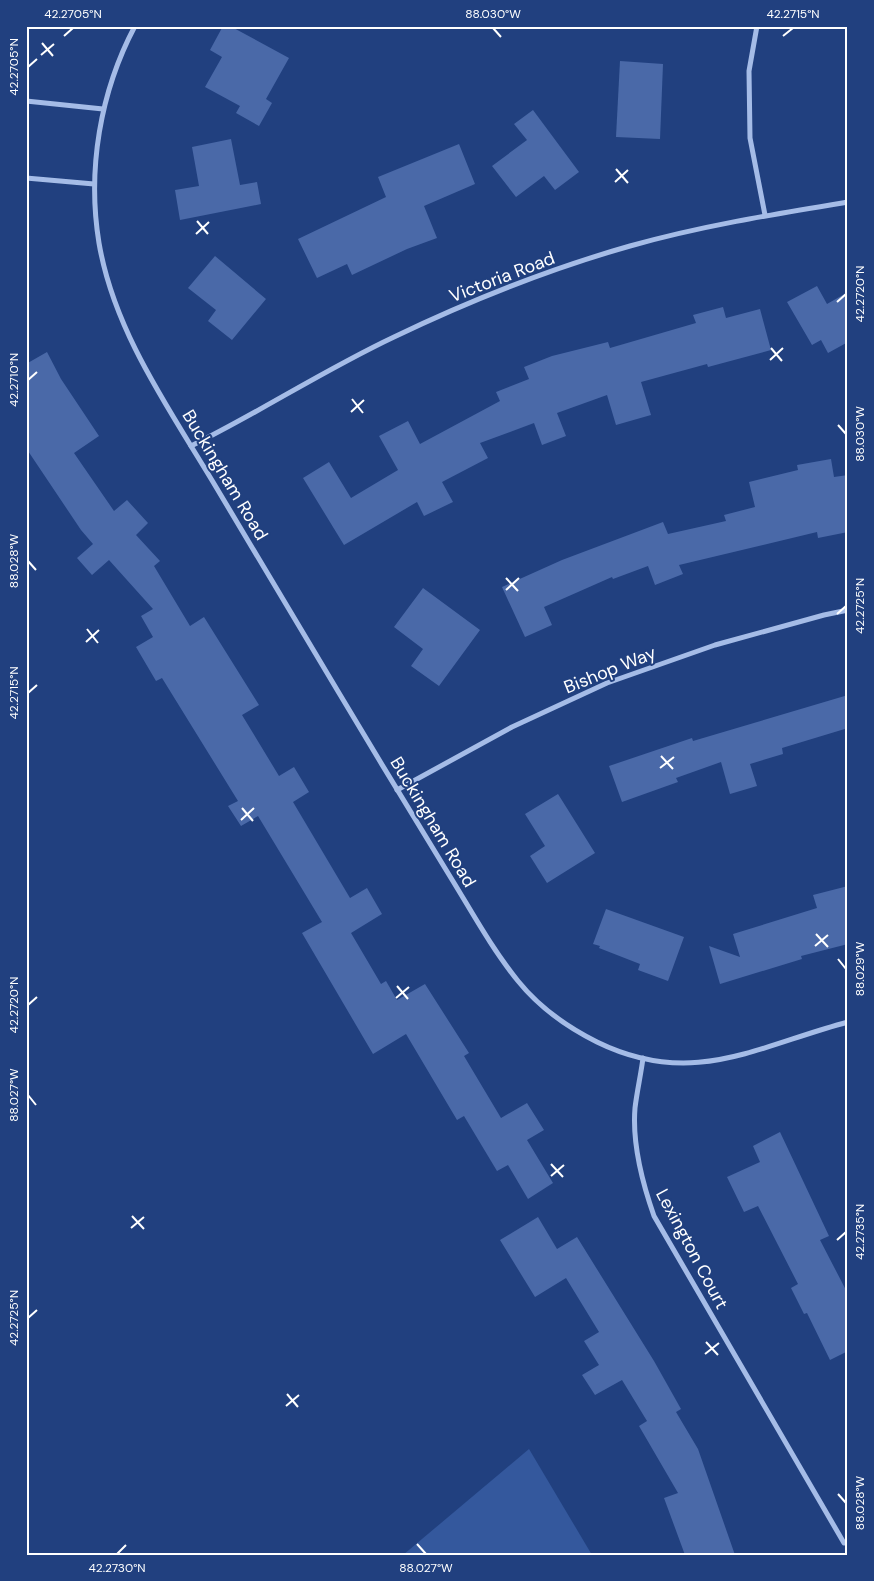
<svg xmlns="http://www.w3.org/2000/svg" width="874" height="1581" font-family="'DM Sans',sans-serif">
<style>
.green{fill:#34589d}
.building{fill:#4a69a8}
.lines{fill:none;stroke-linecap:round;stroke-linejoin:round}
.minor{stroke:#a5bce7;stroke-width:5}
.ticks{fill:none;stroke:#fff;stroke-width:2}
.labels{text-anchor:middle;dominant-baseline:central;stroke-width:4;stroke-linejoin:round;paint-order:stroke}
.street-label{font-size:18px;fill:#fff;stroke:#21407f}
.neatline{fill:none;stroke:#fff;stroke-width:2}
.ticks-label{font-size:12px;text-anchor:middle;fill:#fff}
</style>
<rect width="100%" height="100%" fill="#21407f"/>
<!-- green -->
<path class="green" d="M 529,1449 L 592,1555 L 403,1555 Z"/>
<!-- building -->
<g class="building">
<path d="M 223,26 L 230,26 L 289,58 L 266,99 L 272,103 L 259,126 L 236,113 L 240,106 L 205,87 L 222,57 L 210,50 Z"/>
<path d="M 620,61 L 663,64 L 660,139 L 616,137 Z"/>
<path d="M 533,110 L 579,172 L 555,190 L 544,176 L 516,197 L 492,166 L 527,140 L 514,124 Z"/>
<path d="M 231,139 L 240,185 L 257,182 L 261,204 L 180,220 L 175,190 L 199,186 L 192,147 Z"/>
<path d="M 459,144 L 475,184 L 424,206 L 437,238 L 407,249 L 352,275 L 347,264 L 317,278 L 298,239 L 386,197 L 378,177 Z"/>
<path d="M 215,256 L 266,299 L 232,340 L 208,321 L 216,310 L 188,288 Z"/>
<path d="M 817,286 L 827,304 L 848,292 L 848,342 L 828,353 L 821,340 L 812,345 L 787,302 Z"/>
<path d="M 723,307 L 726,318 L 760,309 L 771,350 L 708,367 L 707,364 L 641,382 L 651,415 L 616,425 L 607,395 L 557,413 L 566,436 L 542,445 L 534,423 L 480,443 L 488,458 L 442,482 L 453,502 L 424,516 L 417,502 L 344,545 L 303,478 L 329,462 L 351,498 L 398,470 L 379,436 L 408,421 L 420,444 L 500,401 L 496,392 L 529,379 L 524,367 L 552,356 L 608,342 L 610,348 L 696,323 L 693,315 Z"/>
<path d="M 47,352 L 61,379 L 99,436 L 74,453 L 114,511 L 127,500 L 148,523 L 136,535 L 160,561 L 154,566 L 190,626 L 204,617 L 259,705 L 242,715 L 279,776 L 294,767 L 309,792 L 293,802 L 350,898 L 367,888 L 382,914 L 351,933 L 381,984 L 386,981 L 397,1000 L 425,984 L 469,1053 L 464,1056 L 501,1118 L 527,1103 L 544,1130 L 527,1140 L 553,1183 L 528,1199 L 508,1165 L 497,1171 L 464,1116 L 457,1120 L 406,1034 L 373,1054 L 302,933 L 322,922 L 258,816 L 241,826 L 228,806 L 238,801 L 162,678 L 156,681 L 136,647 L 153,637 L 141,616 L 153,609 L 109,560 L 92,575 L 77,558 L 93,544 L 81,530 L 26,448 L 26,364 Z"/>
<path d="M 831,459 L 834,477 L 848,475 L 848,532 L 818,538 L 817,532 L 679,565 L 683,574 L 655,585 L 648,566 L 613,579 L 612,577 L 544,607 L 552,625 L 525,637 L 502,587 L 562,560 L 663,522 L 668,534 L 726,521 L 724,515 L 755,507 L 749,482 L 798,470 L 797,465 Z"/>
<path d="M 423,588 L 480,630 L 439,686 L 411,666 L 423,649 L 394,627 Z"/>
<path d="M 848,695 L 848,728 L 782,748 L 783,754 L 750,764 L 757,786 L 730,794 L 721,762 L 676,778 L 678,782 L 622,802 L 609,766 L 692,738 L 693,741 Z"/>
<path d="M 558,794 L 595,853 L 547,883 L 530,856 L 545,846 L 525,814 Z"/>
<path d="M 848,886 L 848,944 L 801,956 L 802,959 L 720,984 L 709,946 L 740,957 L 733,934 L 817,908 L 813,895 Z"/>
<path d="M 606,909 L 684,937 L 668,981 L 638,970 L 640,964 L 599,948 L 600,946 L 593,944 Z"/>
<path d="M 780,1132 L 829,1236 L 820,1240 L 848,1294 L 848,1351 L 830,1360 L 807,1313 L 804,1314 L 791,1288 L 798,1284 L 758,1206 L 744,1212 L 727,1177 L 760,1162 L 753,1146 Z"/>
<path d="M 538,1217 L 557,1249 L 577,1237 L 654,1361 L 681,1409 L 676,1412 L 698,1449 L 735,1555 L 685,1555 L 664,1498 L 678,1493 L 639,1426 L 647,1421 L 622,1380 L 595,1395 L 582,1375 L 599,1365 L 584,1341 L 599,1332 L 566,1278 L 535,1297 L 500,1240 Z"/>
</g>
<g class="lines">
<!-- minor -->
<g class="minor">
<path d="M 135,26 C 100,92 87,170 99,243 C 114,331 168,407 213,482 C 255,553 297,623 339,693 C 376,755 413,816 451,878 C 472,912 492,949 518,981 C 539,1007 567,1027 597,1042 C 693,1089 757,1046 848,1022"/>
<path d="M 757,26 L 749,71 L 750,138 L 765,215"/>
<path d="M 26,101 L 103,109"/>
<path d="M 26,178 L 94,184"/>
<path d="M 191,446 C 260,412 324,370 394,337 C 469,301 549,269 630,246 C 701,226 775,214 848,202"/>
<path d="M 397,790 L 512,727 L 607,683 L 715,645 L 824,615 L 848,610"/>
<path d="M 643,1058 C 641,1074 637,1091 635,1108 C 632,1144 642,1182 654,1216 L 844,1543"/>
</g>
</g>
<!-- ticks -->
<path class="ticks" d="M 493,28 L 501,37M 64,36 L 73,28M 783,36 L 793,28M 42,43 L 53,56M 41,55 L 54,44M 28,67 L 37,59M 616,169 L 628,183M 615,182 L 628,170M 197,221 L 208,234M 196,234 L 209,222M 837,302 L 846,294M 771,348 L 782,361M 770,360 L 783,348M 28,380 L 37,372M 352,399 L 363,413M 351,412 L 364,400M 838,425 L 846,434M 28,561 L 36,570M 506,578 L 518,591M 506,590 L 519,578M 837,614 L 846,606M 87,629 L 98,643M 86,642 L 99,630M 28,693 L 37,685M 661,756 L 673,769M 660,768 L 674,757M 242,808 L 253,821M 241,820 L 254,808M 816,934 L 828,947M 815,946 L 828,935M 838,959 L 846,969M 397,986 L 408,999M 396,998 L 409,987M 28,1005 L 37,997M 28,1095 L 36,1105M 551,1164 L 563,1177M 551,1176 L 564,1165M 132,1216 L 144,1229M 131,1228 L 144,1217M 837,1240 L 846,1232M 28,1318 L 37,1310M 706,1342 L 718,1355M 705,1354 L 719,1343M 287,1394 L 298,1407M 286,1406 L 299,1395M 838,1494 L 846,1503M 417,1544 L 426,1554M 117,1554 L 126,1545"/>
<g class="labels">
<!-- street labels -->
<g class="street-label">
<text transform="translate(502 277) rotate(-21)">Victoria Road</text>
<text transform="translate(225 475) rotate(59)">Buckingham Road</text>
<text transform="translate(610 670) rotate(-22)">Bishop Way</text>
<text transform="translate(433 822) rotate(59)">Buckingham Road</text>
<text transform="translate(692 1249) rotate(62)">Lexington Court</text>
</g>
</g>
<!-- border -->
<rect width="874" height="1581" fill="none" stroke="#21407f" stroke-width="55"/>
<rect x="28" y="28" width="818" height="1526" class="neatline"/>
<g class="ticks-label">
<text x="73" y="18">42.2705°N</text>
<text x="493" y="18">88.030°W</text>
<text x="793" y="18">42.2715°N</text>
<text transform="translate(14 67) rotate(-90)" y="4">42.2705°N</text>
<text transform="translate(860 294) rotate(-90)" y="4">42.2720°N</text>
<text transform="translate(14 380) rotate(-90)" y="4">42.2710°N</text>
<text transform="translate(860 434) rotate(-90)" y="4">88.030°W</text>
<text transform="translate(14 561) rotate(-90)" y="4">88.028°W</text>
<text transform="translate(860 606) rotate(-90)" y="4">42.2725°N</text>
<text transform="translate(14 693) rotate(-90)" y="4">42.2715°N</text>
<text transform="translate(860 969) rotate(-90)" y="4">88.029°W</text>
<text transform="translate(14 1005) rotate(-90)" y="4">42.2720°N</text>
<text transform="translate(14 1095) rotate(-90)" y="4">88.027°W</text>
<text transform="translate(860 1232) rotate(-90)" y="4">42.2735°N</text>
<text transform="translate(14 1318) rotate(-90)" y="4">42.2725°N</text>
<text transform="translate(860 1503) rotate(-90)" y="4">88.028°W</text>
<text x="117" y="1572">42.2730°N</text>
<text x="426" y="1572">88.027°W</text>
</g>
</svg>
